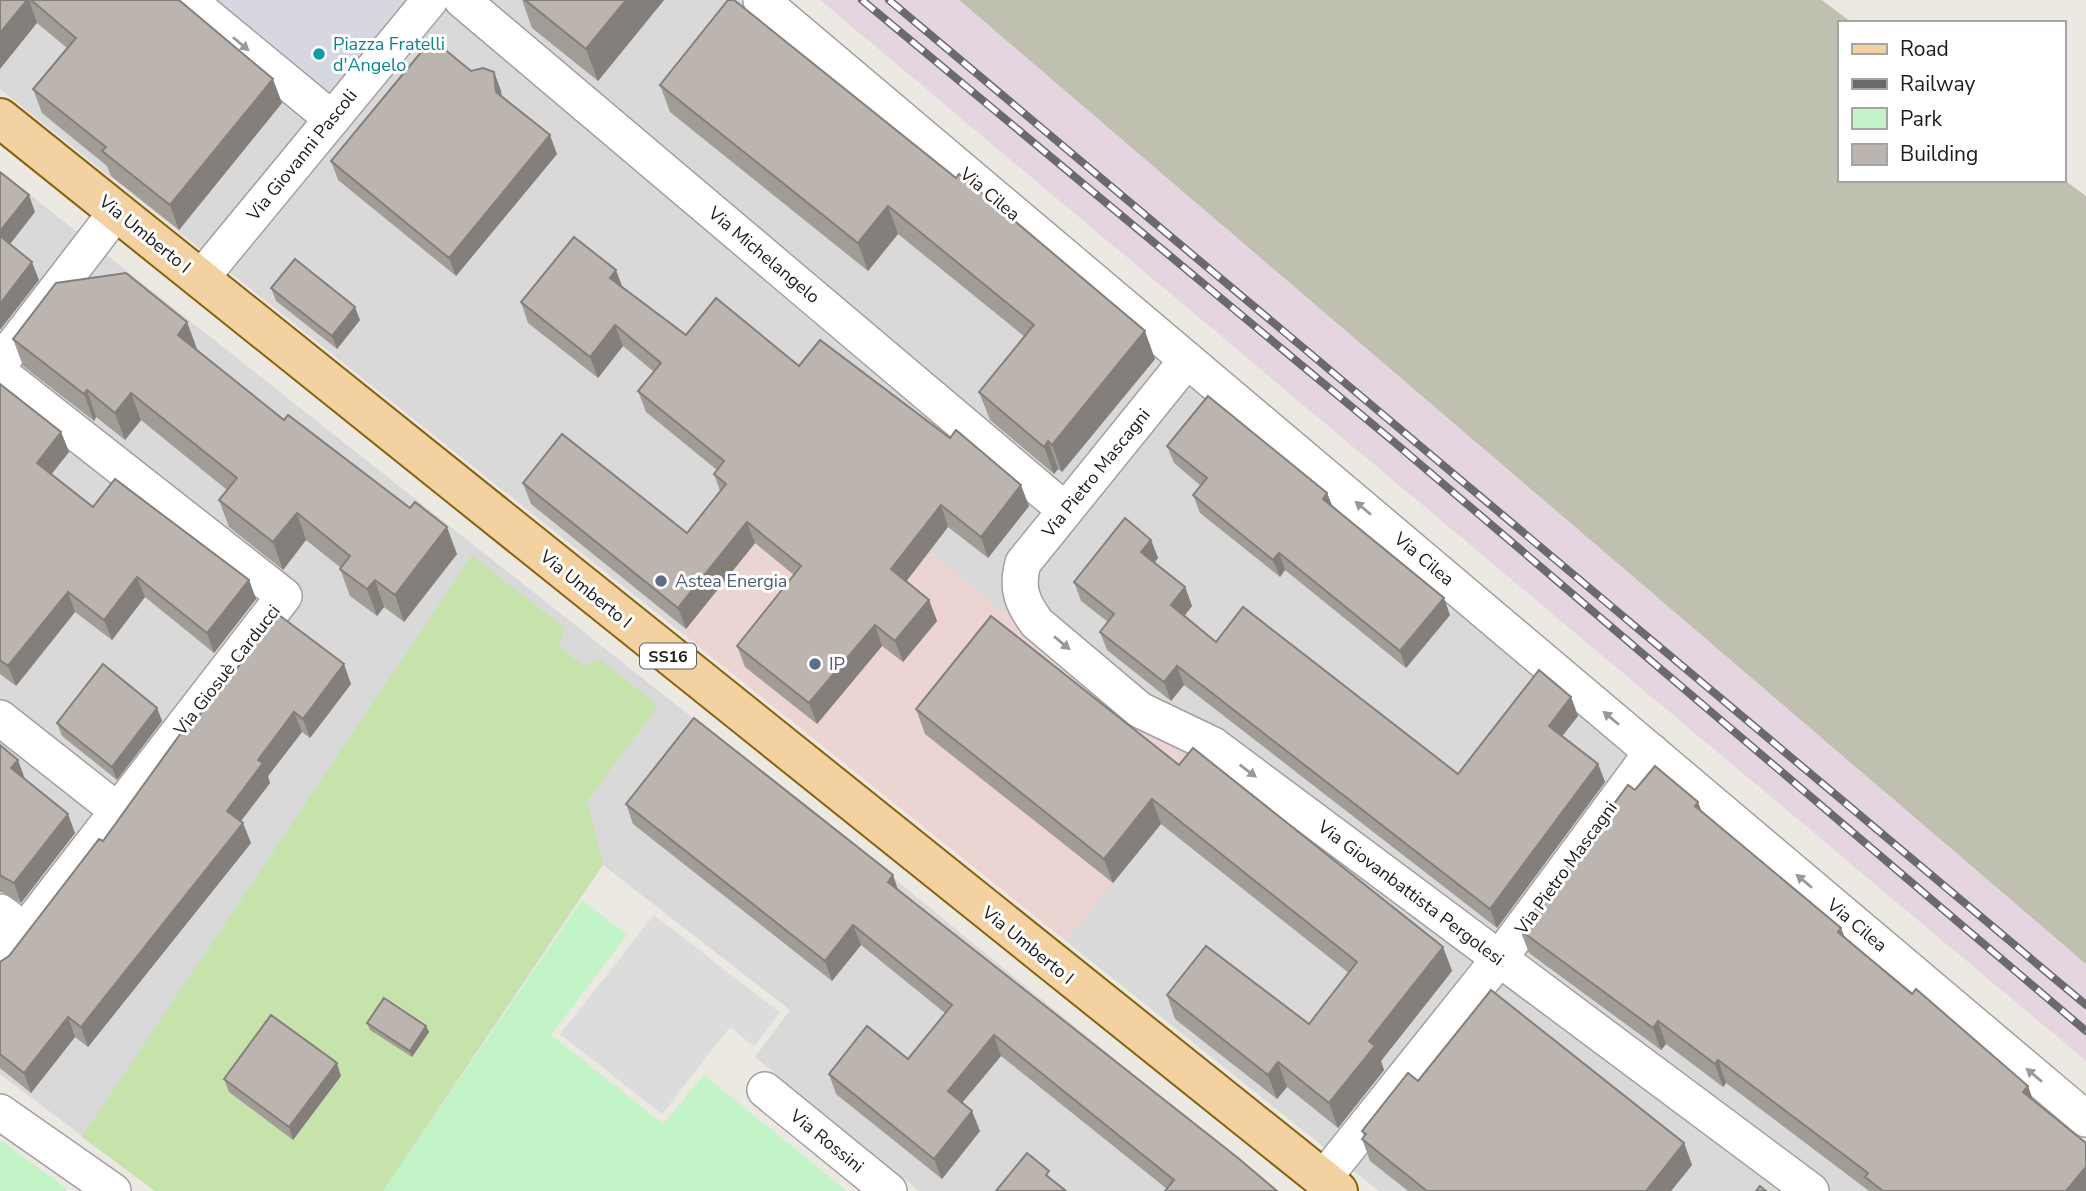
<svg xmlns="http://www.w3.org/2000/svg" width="2086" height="1191" font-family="'Nunito Sans',sans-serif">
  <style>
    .residential { fill: #dad9d9 }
    .commercial { fill: #ecd4d2 }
    .industrial { fill: #e5d5e1 }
    .construction { fill: #bfc0af }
    .grass { fill: #c6e3ac; fill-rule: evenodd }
    .park { fill: #c2f4c7 }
    .parking { fill: #dcdcdc }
    .plaza { fill: #d7d7e2 }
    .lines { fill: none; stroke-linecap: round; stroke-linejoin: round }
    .street-casing { stroke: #a0a0a0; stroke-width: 38 }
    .primary-casing { stroke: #87610c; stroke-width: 42 }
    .street { stroke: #fff; stroke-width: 35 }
    .primary { stroke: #f3d1a0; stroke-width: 38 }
    .rail-casing { stroke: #6a6a6a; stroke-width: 8 }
    .rail { stroke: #fff; stroke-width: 5; stroke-dasharray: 16; stroke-linecap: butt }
    .wall { fill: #a29c96 }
    .shaded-wall { fill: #847f7a }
    .building { fill: #bcb5af; stroke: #847f7a; stroke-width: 2 }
    .oneway { fill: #999 }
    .culture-dot { fill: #0f9aa8; stroke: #fff; stroke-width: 2.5 }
    .service-dot { fill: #5c6f8a; stroke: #fff; stroke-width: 2.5 }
    .labels { text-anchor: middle; stroke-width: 6; stroke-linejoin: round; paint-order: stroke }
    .shield { fill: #fff; stroke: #606060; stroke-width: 2 }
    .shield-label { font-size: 16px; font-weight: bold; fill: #1c1c1c }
    .culture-label { font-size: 18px; fill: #0d838f; stroke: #fff; text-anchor: start }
    .street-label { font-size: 18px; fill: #1c1c1c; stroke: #fff }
    .service-label { font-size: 18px; fill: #4e5e75; stroke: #fff; text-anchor: start }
  </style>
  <rect width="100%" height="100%" fill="#ece9e2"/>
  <g class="residential">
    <polygon points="0,0 739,0 1218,393 2086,1147 2086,1191 1379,1191 1066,941 1201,772 1016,624 930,551 790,503 683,634 0,89"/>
    <polygon points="0,171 836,831 1276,1191 919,1191 755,1057 790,1010 603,865 383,1191 155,1191 0,1074"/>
  </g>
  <polygon class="commercial" points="790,503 897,589 930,551 1016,624 1202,772 1066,941 683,634"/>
  <polygon class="industrial" points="820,0 959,0 2086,964 2086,1061"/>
  <polygon class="construction" points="959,0 1822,0 1852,23 1839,23 1839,180 2063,179 2086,196 2086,964"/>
  <path class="grass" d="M472 555 564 628 559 647 584 666 599 659 658 706 587 801 603 864 383 1191H155L82 1137ZM341 1076 294 1139 229 1092Z"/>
  <g class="park">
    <polygon points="582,900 627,935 551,1035 663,1124 704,1075 847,1191 383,1191"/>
    <polygon points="0,1140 63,1186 68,1191 0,1191"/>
  </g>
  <polygon class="parking" points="654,915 780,1013 754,1046 730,1027 662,1114 560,1034"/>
  <polygon class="plaza" points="188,0 430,0 332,119"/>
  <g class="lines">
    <defs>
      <g id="street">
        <polyline points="188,0 332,119"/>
        <polyline points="462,0 1065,510"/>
        <polyline points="761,0 2086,1119"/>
        <polyline points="201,278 430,0"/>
        <path d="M1187 360 1023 563C1016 588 1022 603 1037 623L1140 710 1213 745 1811 1191"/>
        <polyline points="0,363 117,211"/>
        <polyline points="0,373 284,596 0,963"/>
        <polyline points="0,718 118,811"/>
        <polyline points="0,912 25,931"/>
        <polyline points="765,1090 889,1191"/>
        <polyline points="0,1112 113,1191"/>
        <polyline points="1323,1179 1499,959 1652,752"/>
      </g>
      <polyline id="primary" points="0,118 1338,1191"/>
    </defs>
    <use href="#street" class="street-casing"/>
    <use href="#primary" class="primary-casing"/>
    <use href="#street" class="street"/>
    <use href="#primary" class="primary"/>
    <defs>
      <g id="rail">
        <polyline points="862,0 1394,442 2086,1031"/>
        <polyline points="889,0 2086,1005"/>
      </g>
    </defs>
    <use href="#rail" class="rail-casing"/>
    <use href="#rail" class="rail"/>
  </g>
  <g class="wall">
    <polygon points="0,0 179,0 282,103 179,230 111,176 107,166 42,113 33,89 67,48 37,23"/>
    <polygon points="522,0 664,0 598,81 532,28"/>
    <polygon points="728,0 1155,359 1062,472 1058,469 1054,474 990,420 979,392 1025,337 898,234 868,271 670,112 660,85"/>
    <polygon points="471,71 494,72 501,91 502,96 557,154 456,276 338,180 331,161"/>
    <polygon points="622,287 686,335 799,366 1029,506 988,558 948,527 906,581 929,600 937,621 903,662 882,646 817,724 745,667 737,646 794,575 755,543 686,629 531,504 523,483 687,533 720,491 714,474 717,470 646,412 638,391 654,372 623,346 598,378 528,323 521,302"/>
    <polygon points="271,288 360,320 337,349 276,301"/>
    <polygon points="187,322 197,350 284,420 457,554 404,622 384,607 377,616 350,596 340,569 341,568 306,540 283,570 229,527 219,500 227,490 141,420 125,440 96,417 94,421 23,366 13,339"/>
    <polygon points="0,384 61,432 69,452 51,475 93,507 249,580 256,599 214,653 145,597 112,640 75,612 16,686 0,674"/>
    <polygon points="1167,446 1327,493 1332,507 1450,615 1406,668 1285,570 1280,577 1200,513 1193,495 1201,486 1174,463"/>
    <polygon points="1151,540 1158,558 1154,563 1185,587 1192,606 1184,616 1216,642 1458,774 1571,697 1578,716 1562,736 1598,764 1605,782 1497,928 1184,685 1171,701 1107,650 1100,632 1108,622 1081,601 1074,582"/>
    <polygon points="238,659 351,684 310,738 302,732 268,776 270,783 241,821 251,843 88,1047 75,1037 31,1093 0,1068 0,962 9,956 103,841 189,728 240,664"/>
    <polygon points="157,708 162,721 117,780 62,736 57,723"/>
    <polygon points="916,709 1179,765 1443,947 1452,971 1381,1061 1384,1070 1338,1128 1287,1087 1277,1099 1175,1019 1167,995 1309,1024 1349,973 1161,824 1113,883 925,734"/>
    <polygon points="0,745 25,780 75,833 21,903 2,892 0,892"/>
    <polygon points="1698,802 1702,812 1845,938 2028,1086 2033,1100 2086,1191 1869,1191 1726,1083 1723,1087 1666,1044 1661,1050 1529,953 1520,930"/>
    <polygon points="626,804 893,875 898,890 1238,1158 1167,1189 1001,1056 962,1103 980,1131 942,1179 836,1094 829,1074 908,1059 945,1013 861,945 832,981 633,824"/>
    <polygon points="367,1023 426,1026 429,1032 412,1057 370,1030"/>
    <polygon points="341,1076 293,1140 229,1092 224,1079"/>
    <polygon points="1418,1081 1684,1143 1692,1165 1671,1191 1408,1191 1370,1161 1362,1139 1364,1137 1362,1131"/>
  </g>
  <g class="shaded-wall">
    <polygon points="27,0 29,0 37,23 0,69 0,33"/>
    <polygon points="626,0 664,0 598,81 586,49"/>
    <polygon points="494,72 501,91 503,110 496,92"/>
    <polygon points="273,79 282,103 179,230 170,205"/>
    <polygon points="550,135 557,154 456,276 449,258"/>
    <polygon points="29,195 35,212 4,252 0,241 0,231"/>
    <polygon points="888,206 898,234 868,271 858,243"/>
    <polygon points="32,262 39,280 0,330 0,304"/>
    <polygon points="616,270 624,291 610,278"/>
    <polygon points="355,307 360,320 337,349 332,336"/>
    <polygon points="187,322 197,349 187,362 178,335"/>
    <polygon points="615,325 623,346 598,378 590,357"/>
    <polygon points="1145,331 1155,359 1062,472 1052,445"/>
    <polygon points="87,390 96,417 94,421 84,394"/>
    <polygon points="131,393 141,420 125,440 115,413"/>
    <polygon points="61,432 69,452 44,483 37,463"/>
    <polygon points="1048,441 1058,469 1054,474 1044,447"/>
    <polygon points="1021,485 1029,506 988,558 981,537"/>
    <polygon points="1327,493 1334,510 1323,499"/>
    <polygon points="941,505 948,527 899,591 891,569"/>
    <polygon points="297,513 306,540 283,570 273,542"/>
    <polygon points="747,522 755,543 686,629 678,608"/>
    <polygon points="447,527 457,554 404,622 395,595"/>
    <polygon points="1151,540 1158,558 1148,571 1141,552"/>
    <polygon points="1279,553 1285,570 1280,577 1273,560"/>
    <polygon points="137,577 145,597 112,640 104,620"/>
    <polygon points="249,580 256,599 214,653 207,633"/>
    <polygon points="375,580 384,607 377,616 367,589"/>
    <polygon points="1185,587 1192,606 1178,624 1171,605"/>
    <polygon points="68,592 75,612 16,686 8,666"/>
    <polygon points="1444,598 1450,615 1406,668 1400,651"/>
    <polygon points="929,600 937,621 903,662 895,641"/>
    <polygon points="875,625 882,646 817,724 809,703"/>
    <polygon points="344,664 351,684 310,738 303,719"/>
    <polygon points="1177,666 1184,685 1171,701 1164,682"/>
    <polygon points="1571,697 1578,716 1556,744 1549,726"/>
    <polygon points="157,708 162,721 117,780 112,767"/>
    <polygon points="294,712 302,732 268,776 270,783 234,830 227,811 258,760"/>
    <polygon points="18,760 25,779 11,768"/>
    <polygon points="1598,764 1605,782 1497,928 1490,909"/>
    <polygon points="1152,799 1161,824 1113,883 1104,859"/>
    <polygon points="1698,802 1706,825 1695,806"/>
    <polygon points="68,814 75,833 21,903 14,883"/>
    <polygon points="243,823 251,843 88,1047 81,1027"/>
    <polygon points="893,875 900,896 888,882"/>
    <polygon points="853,925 861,945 832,981 825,961"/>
    <polygon points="1841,928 1850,950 1838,932"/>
    <polygon points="1443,947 1452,971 1381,1061 1384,1070 1338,1128 1329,1103 1369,1041"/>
    <polygon points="68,1017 75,1037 31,1093 24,1073"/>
    <polygon points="1658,1021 1666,1044 1661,1050 1653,1028"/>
    <polygon points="426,1026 429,1032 412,1057 410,1051"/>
    <polygon points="994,1035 1001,1056 955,1111 948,1091"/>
    <polygon points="1718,1060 1726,1083 1723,1087 1715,1064"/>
    <polygon points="1278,1062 1287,1087 1277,1099 1268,1075"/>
    <polygon points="337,1063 341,1076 293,1140 289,1127"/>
    <polygon points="2028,1086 2036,1109 2023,1092"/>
    <polygon points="972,1111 980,1131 942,1179 934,1159"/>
    <polygon points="1684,1143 1692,1165 1671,1191 1646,1191"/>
    <polygon points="2086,1167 2086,1191 2066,1191"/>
  </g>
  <g class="building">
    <polygon points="0,0 27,0 0,33"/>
    <polygon points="31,0 179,0 273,79 170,205 102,151 106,147 33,89 76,38"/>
    <polygon points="525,0 626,0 586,49"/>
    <polygon points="728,0 734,0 956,178 959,174 1145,331 1052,445 1048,441 1044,447 979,392 1034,325 888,206 858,243 660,85"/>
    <polygon points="432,39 471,71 483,68 494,72 496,92 550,135 449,258 331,161"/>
    <polygon points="0,172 29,195 0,231"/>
    <polygon points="0,236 32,262 0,304"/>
    <polygon points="574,237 616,270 610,278 686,335 716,298 799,366 820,340 950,438 956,430 1021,485 981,537 941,505 891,569 929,600 895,641 875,625 809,703 737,646 801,566 747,522 678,608 523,483 562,434 687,533 726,484 714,474 724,461 638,391 661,363 615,325 590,357 521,302"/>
    <polygon points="295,259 355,307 332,336 271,288"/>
    <polygon points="126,273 187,322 178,335 284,420 288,415 410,508 415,502 447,527 395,595 375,580 367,589 340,569 350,556 297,513 273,542 219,500 237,478 131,393 115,413 87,390 84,394 13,339 56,283"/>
    <polygon points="0,384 61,432 37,463 93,507 115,479 249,580 207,633 137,577 104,620 68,592 8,666 0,660"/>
    <polygon points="1208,396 1327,493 1323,499 1444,598 1400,651 1279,553 1273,560 1193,495 1207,478 1167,446"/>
    <polygon points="1125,518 1151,540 1141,552 1185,587 1171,605 1216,642 1243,607 1458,774 1539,670 1571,697 1549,726 1598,764 1490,909 1177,666 1164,682 1100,632 1114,614 1074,582"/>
    <polygon points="275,612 344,664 303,719 294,712 258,760 263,763 227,811 243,823 81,1027 68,1017 24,1073 0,1054 0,962 9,956 99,839 103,841 186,726 189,728 242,662 238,659"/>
    <polygon points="991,616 1179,765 1193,748 1443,947 1369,1041 1375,1046 1329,1103 1278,1062 1268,1075 1167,995 1206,946 1309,1024 1357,962 1152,799 1104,859 916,709"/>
    <polygon points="103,664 157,708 112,767 57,723"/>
    <polygon points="694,718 893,875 888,882 1238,1158 1277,1191 1165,1191 1174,1180 994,1035 948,1091 972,1111 934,1159 829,1074 867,1026 908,1059 952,1005 853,925 825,961 626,804"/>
    <polygon points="0,745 18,760 11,768 68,814 14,883 0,875"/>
    <polygon points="1655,766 1698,802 1695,806 1841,928 1838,932 1912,994 1916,989 2028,1086 2023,1092 2086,1143 2086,1167 2066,1191 1883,1191 1865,1177 1868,1173 1718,1060 1715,1064 1658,1021 1653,1028 1520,930 1628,785 1635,790"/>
    <polygon points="1491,990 1684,1143 1646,1191 1427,1191 1362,1139 1366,1134 1362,1131 1408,1073 1418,1081"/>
    <polygon points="384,998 426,1026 410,1051 367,1023"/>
    <polygon points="271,1015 337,1063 289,1127 224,1079"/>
    <polygon points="1027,1153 1049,1171 1046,1175 1066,1191 996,1191"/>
    <polygon points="1760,1186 1766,1191 1756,1191"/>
  </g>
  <defs><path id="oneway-solid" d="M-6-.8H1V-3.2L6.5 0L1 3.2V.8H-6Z" transform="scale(1.75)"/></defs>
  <g class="oneway">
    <use href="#oneway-solid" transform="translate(241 44) rotate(40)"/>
    <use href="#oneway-solid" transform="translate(1363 508) rotate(-140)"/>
    <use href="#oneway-solid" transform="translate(1062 643) rotate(40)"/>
    <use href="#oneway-solid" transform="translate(1611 718) rotate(-140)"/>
    <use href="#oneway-solid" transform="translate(1248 771) rotate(37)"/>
    <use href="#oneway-solid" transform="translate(1804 881) rotate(-140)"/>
    <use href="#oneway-solid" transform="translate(2034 1075) rotate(-140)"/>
  </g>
  <circle class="culture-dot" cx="319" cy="54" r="7"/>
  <g class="service-dot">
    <circle cx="661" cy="581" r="7"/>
    <circle cx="815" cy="664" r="7"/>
  </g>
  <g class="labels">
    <rect class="shield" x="640" y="643.5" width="56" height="25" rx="5"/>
    <g class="shield-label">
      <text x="668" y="662">SS16</text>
    </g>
    <g class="culture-label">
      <text x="333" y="50">Piazza Fratelli<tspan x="333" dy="21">d'Angelo</tspan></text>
    </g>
    <g class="street-label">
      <text transform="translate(302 155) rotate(-51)" y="6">Via Giovanni Pascoli</text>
      <text transform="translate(990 194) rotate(40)" y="6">Via Cilea</text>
      <text transform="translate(145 234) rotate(39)" y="6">Via Umberto I</text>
      <text transform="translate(764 255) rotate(40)" y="6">Via Michelangelo</text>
      <text transform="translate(1096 473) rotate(-51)" y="6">Via Pietro Mascagni</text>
      <text transform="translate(1424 559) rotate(40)" y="6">Via Cilea</text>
      <text transform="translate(586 589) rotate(39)" y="6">Via Umberto I</text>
      <text transform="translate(227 670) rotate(-52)" y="6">Via Giosuè Carducci</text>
      <text transform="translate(1566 868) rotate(-54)" y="6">Via Pietro Mascagni</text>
      <text transform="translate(1411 893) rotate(37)" y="6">Via Giovanbattista Pergolesi</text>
      <text transform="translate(1857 925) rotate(40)" y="6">Via Cilea</text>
      <text transform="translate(1028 945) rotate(39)" y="6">Via Umberto I</text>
      <text transform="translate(827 1141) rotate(39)" y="6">Via Rossini</text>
    </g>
    <g class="service-label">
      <text x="675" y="587">Astea Energia</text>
      <text x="829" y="670">IP</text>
    </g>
  </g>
  <rect x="1838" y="21" width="228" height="161" fill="#ffffff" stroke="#a4a4a4" stroke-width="2"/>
  <rect x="1852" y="44" width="35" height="10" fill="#f3d1a0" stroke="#a4a4a4" stroke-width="2"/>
  <text x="1900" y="56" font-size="21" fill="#1c1c1c">Road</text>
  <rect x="1852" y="79" width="35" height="10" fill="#6a6a6a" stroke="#a4a4a4" stroke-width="2"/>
  <text x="1900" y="91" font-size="21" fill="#1c1c1c">Railway</text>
  <rect x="1852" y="108" width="35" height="21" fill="#c2f4c7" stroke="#a4a4a4" stroke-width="2"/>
  <text x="1900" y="126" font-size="21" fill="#1c1c1c">Park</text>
  <rect x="1852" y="144" width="35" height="21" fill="#bcb5af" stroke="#a4a4a4" stroke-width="2"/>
  <text x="1900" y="161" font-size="21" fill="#1c1c1c">Building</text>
</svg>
